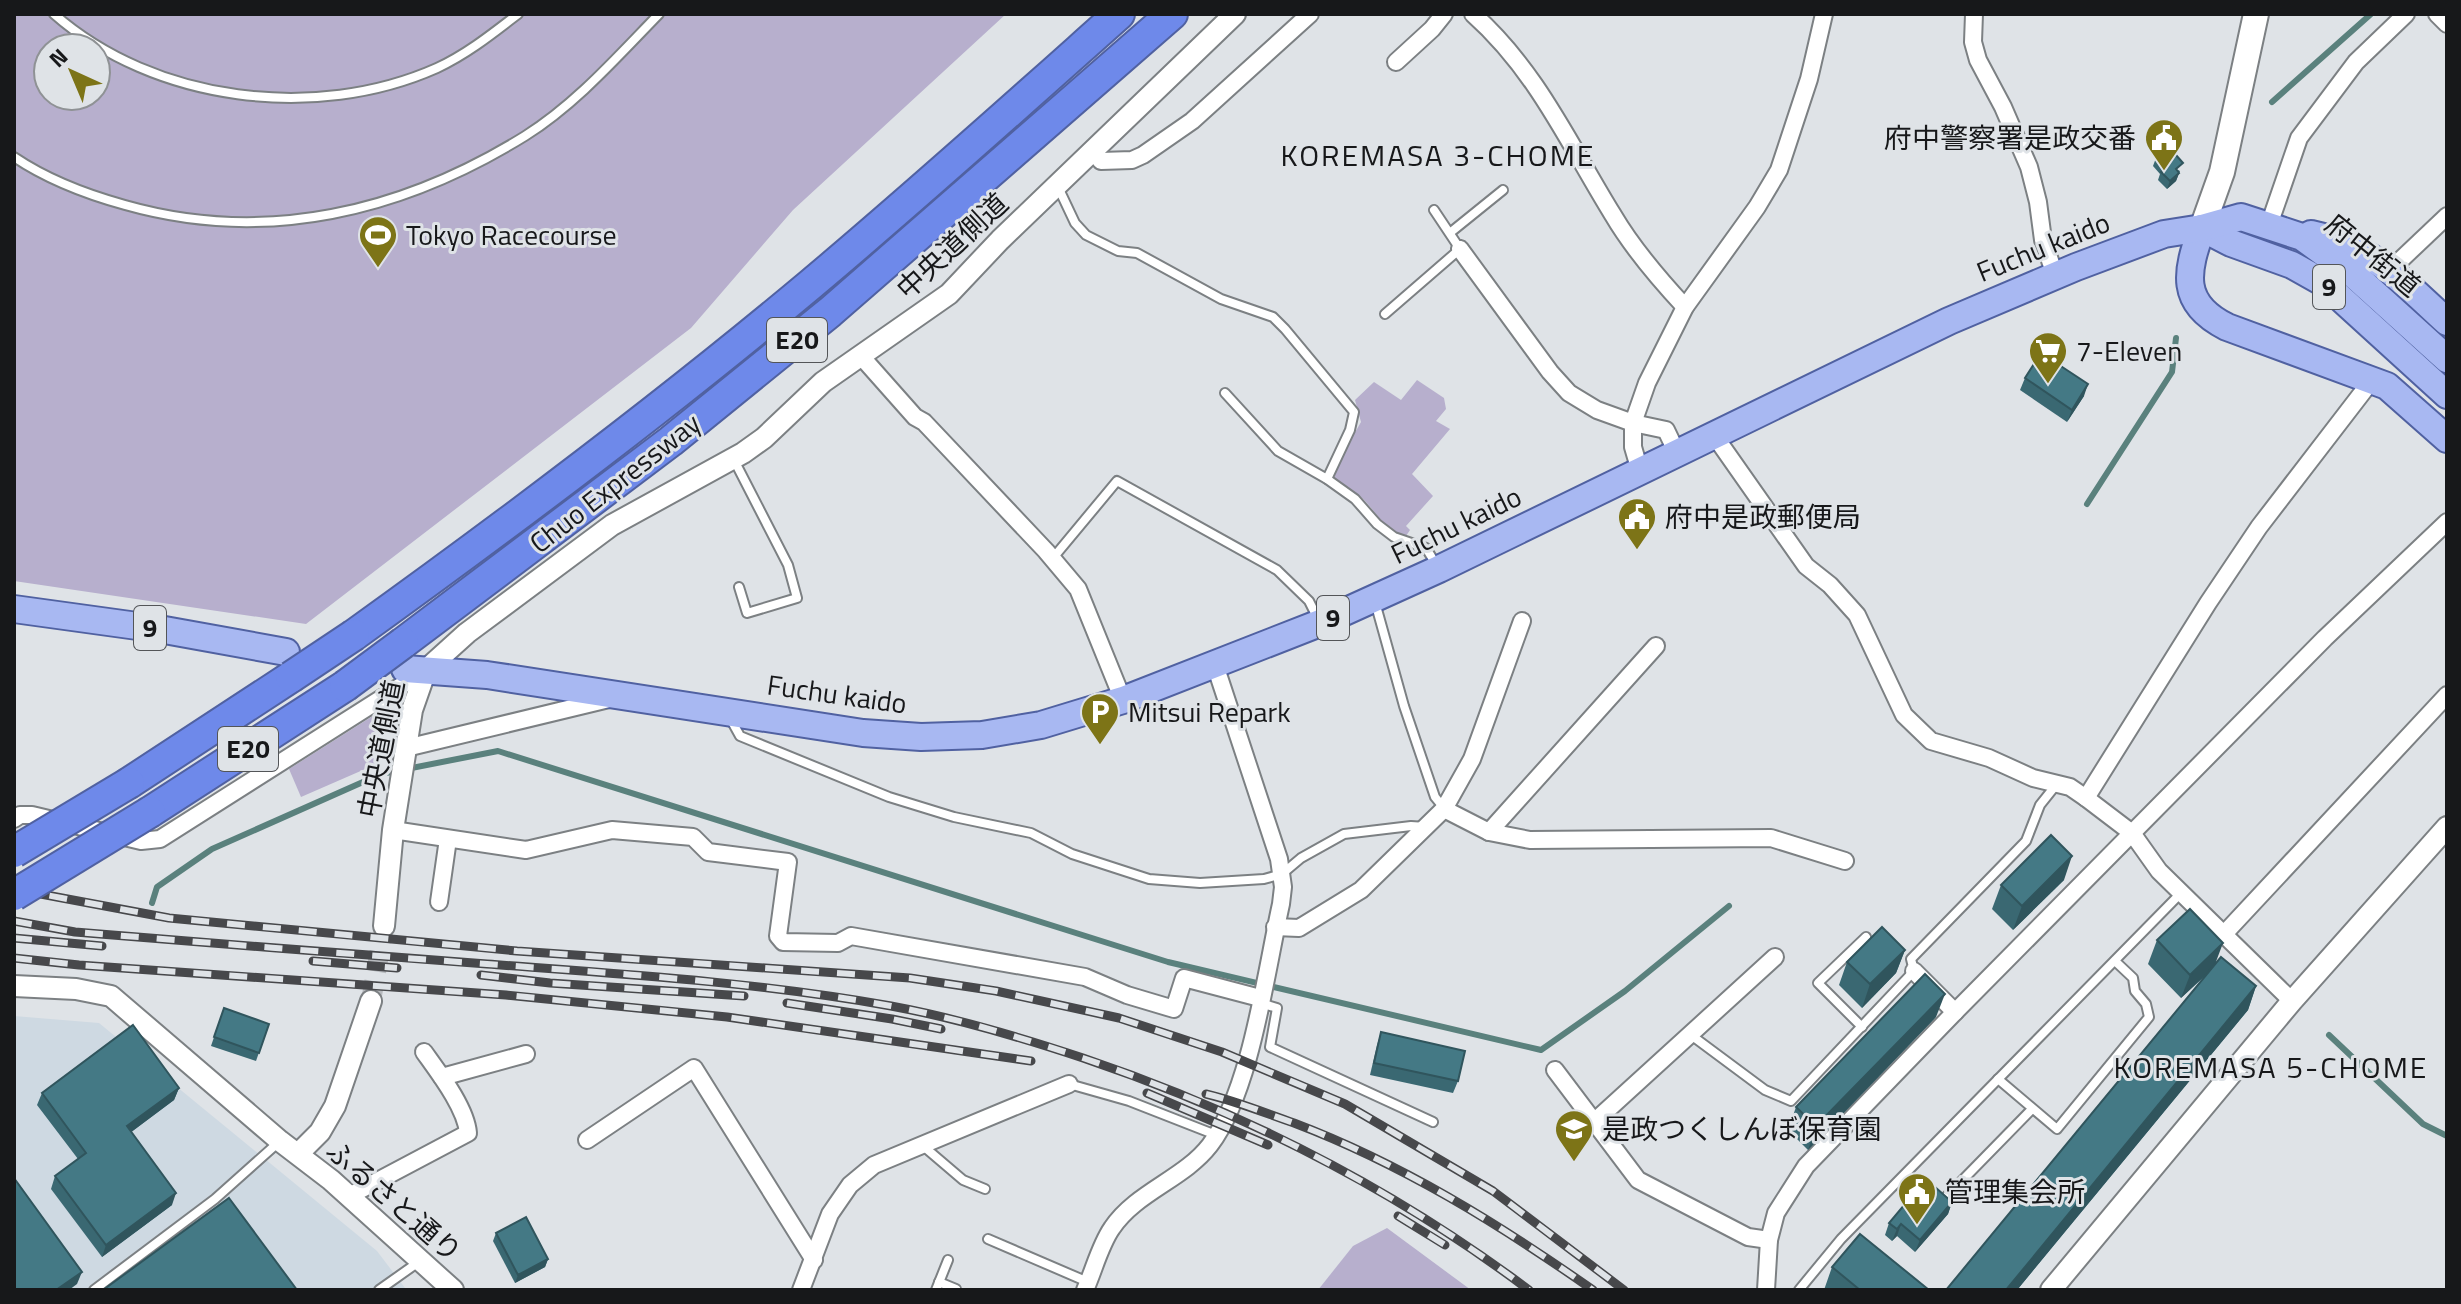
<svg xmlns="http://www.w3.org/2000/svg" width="2461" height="1304" font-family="'Titillium Web','Noto Sans JP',sans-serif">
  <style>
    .built { fill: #ced9e2 }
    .green { fill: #b7afcd; fill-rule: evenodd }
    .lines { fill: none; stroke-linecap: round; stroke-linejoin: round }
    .stream { stroke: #5a817d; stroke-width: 6 }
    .tertiary-tunnel { stroke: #b7babe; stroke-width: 20; stroke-dasharray: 20 10; stroke-linecap: butt }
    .service-casing { stroke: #7c8083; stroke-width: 12 }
    .minor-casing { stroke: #7c8083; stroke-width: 20 }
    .tertiary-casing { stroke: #7c8083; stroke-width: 24 }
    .secondary-casing { stroke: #7c8083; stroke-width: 28 }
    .primary-casing { stroke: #5061a1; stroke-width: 30 }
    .motorway-casing { stroke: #5061a1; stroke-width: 34 }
    .service { stroke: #fff; stroke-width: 8 }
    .minor { stroke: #fff; stroke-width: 16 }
    .tertiary { stroke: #fff; stroke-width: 20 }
    .secondary { stroke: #fff; stroke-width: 24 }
    .primary { stroke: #a8b8f2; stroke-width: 26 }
    .motorway { stroke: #6e89ea; stroke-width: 30 }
    .rail-casing { stroke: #47484b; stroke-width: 9 }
    .rail { stroke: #dfe3e7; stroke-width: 6; stroke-dasharray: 18; stroke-linecap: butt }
    .motorway-bridge-casing { stroke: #5061a1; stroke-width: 34; stroke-linecap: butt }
    .motorway-bridge { stroke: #6e89ea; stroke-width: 30 }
    .wall { fill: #3a6872 }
    .shaded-wall { fill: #30555d }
    .building { fill: #447985; stroke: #30555d; stroke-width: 2 }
    .labels { text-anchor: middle; stroke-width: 6; stroke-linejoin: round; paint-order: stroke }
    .shield { fill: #dfe3e7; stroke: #535558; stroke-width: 2 }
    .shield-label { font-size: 26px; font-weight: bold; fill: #17181a }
    .poi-label { font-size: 28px; fill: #17181a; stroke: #dfe3e7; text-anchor: start }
    .street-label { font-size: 28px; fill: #17181a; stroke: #dfe3e7 }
    .neighbourhood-label { font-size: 30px; letter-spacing: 2px; fill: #17181a; stroke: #dfe3e7 }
  </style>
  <rect width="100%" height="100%" fill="#dfe3e7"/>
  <polygon class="built" points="14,1016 99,1023 377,1251 405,1288 14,1290"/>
  <g class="green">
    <path d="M14 14H1006L793 210 691 328 306 624 14 581ZM48 48H96V96H48Z"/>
    <path d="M1417 380 1444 398 1446 409 1436 421 1450 429 1412 474 1433 496 1406 526 1410 530 1406 536C1385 532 1376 511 1361 497 1353 490 1342 485 1334 478L1337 464 1361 422 1355 400 1374 382 1401 400Z"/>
    <polygon points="387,707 379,763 301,797 289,769"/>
    <polygon points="1387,1228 1471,1290 1318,1290 1353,1246"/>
  </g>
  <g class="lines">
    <g class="stream">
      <polyline points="2272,102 2371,14"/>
      <polyline points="2087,504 2172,372 2176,338"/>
      <polyline points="152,903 157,887 212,849 381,774 498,751 1168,962 1541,1050 1625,991 1729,906"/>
      <polyline points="2329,1035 2423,1124 2447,1136"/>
    </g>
    <polyline class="tertiary-tunnel" points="371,1001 384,926"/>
    <defs>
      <g id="service">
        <path d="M54 14C154 102 316 122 437 68 467 54 492 34 518 14"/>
        <path d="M14 157C48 180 85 194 125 205 266 245 402 212 525 136 576 104 617 57 659 14"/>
        <polyline points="1058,187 1075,223 1086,235 1118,251 1137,253 1221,299 1273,317 1285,329 1354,412 1350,430 1327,479"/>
        <polyline points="1451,232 1503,190"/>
        <polyline points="1385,314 1460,249 1434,210"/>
        <polyline points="1225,393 1278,451 1327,479 1355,499 1377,524 1394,537 1426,548 1437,566"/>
        <polyline points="734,460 788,565 797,598 747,613 739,587"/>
        <polyline points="1053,558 1117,481 1277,570 1309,601 1318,619"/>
        <polyline points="1375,602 1404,706 1435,797 1444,808"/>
        <polyline points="730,718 740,736 889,797 954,817 1031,833 1072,854 1149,879 1200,883 1264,879 1282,874 1301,858 1344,834 1411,826 1426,827"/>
        <polyline points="1260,1003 1277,1008 1270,1047 1433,1122"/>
        <polyline points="1862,1027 1818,983 1866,937"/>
        <polyline points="1691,1035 1765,1090 1791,1101 1914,971 1911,959 2026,841 2040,805 2056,785"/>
        <polyline points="1998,1079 2057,1129 2149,1017 2146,1004 2135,991 2133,978 2115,961"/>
        <polyline points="1069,1084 1129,1101 1216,1135"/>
        <polyline points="922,1145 963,1180 985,1189"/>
        <polyline points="1945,1198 2032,1109"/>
        <polyline points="988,1239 1088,1282"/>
        <polyline points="939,1282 956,1289"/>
        <polyline points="94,1290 215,1199 280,1141"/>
        <polyline points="379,1290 420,1261"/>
        <polyline points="936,1290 948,1260"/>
        <polyline points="1799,1290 1841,1239 2181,893"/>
      </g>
      <g id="minor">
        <path d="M1473 14C1537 71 1569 144 1613 215 1633 249 1658 278 1685 307"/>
        <polyline points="1974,14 1973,42 1978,60 2003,107 2029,167 2038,202 2043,240 2055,275"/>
        <polyline points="2437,14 2447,24"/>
        <polyline points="1396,62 1432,29 1444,14"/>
        <polyline points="1093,151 1101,161 1132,160 1143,155 1192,121 1310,14"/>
        <polyline points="2269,225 2299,138 2356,62 2406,14"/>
        <polyline points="1460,249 1550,372 1569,393 1597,410 1633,423 1666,430 1677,453"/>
        <polyline points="2390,270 2447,216"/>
        <polyline points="860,355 915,417 924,422 1046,551 1078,589 1123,700"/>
        <polyline points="1714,435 1806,566 1830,585 1857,615 1904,715 1931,741 1989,758 2033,778 2070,787 2086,798 2132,833 2159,871 2292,1001"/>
        <polyline points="1640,471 1633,447 1633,423 1647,383 1685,307 1757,207 1779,170 1809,79 1824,14"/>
        <polyline points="406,748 609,699"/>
        <polyline points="2086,798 2208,603 2259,527 2372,380"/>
        <polyline points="1444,809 1489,832 1530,840 1771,838 1845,861"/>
        <polyline points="14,819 20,815 32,815 141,841 160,839 423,672"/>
        <polyline points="393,830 526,850 612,830 693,837 708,852 788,862 778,936 783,942 838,943 851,936 1085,977 1127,995 1174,1009 1184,978 1260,998"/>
        <polyline points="1489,832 1656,646"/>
        <polyline points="439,902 448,839"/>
        <polyline points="1275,927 1299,928 1361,890 1444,809 1472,759 1522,621"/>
        <polyline points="2225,933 2447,695"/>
        <polyline points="1914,971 1955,1012"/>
        <polyline points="1555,1070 1638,1180 1748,1237 1769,1240"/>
        <polyline points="442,1077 526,1054"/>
        <polyline points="1594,1122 1775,957"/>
        <polyline points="587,1140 694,1068 814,1260"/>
        <path d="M349 1196 468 1133C466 1108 439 1073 424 1052"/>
        <polyline points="801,1290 830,1214 850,1185 874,1165 1069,1084"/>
        <path d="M1085 1290C1094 1270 1100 1245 1112 1228 1136 1192 1184 1179 1210 1145 1251 1091 1266 971 1281 904L1283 887 1279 859 1215 665"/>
        <polyline points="1766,1290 1769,1240 1776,1213 1806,1166 1955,1012 2325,638 2447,522"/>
      </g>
      <g id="tertiary">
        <polyline points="384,926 393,830 406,748 412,710 426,670 467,633 612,525 743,453 764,438 823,382 949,294 1000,240 1235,14"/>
        <polyline points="14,986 76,989 111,996 280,1141 331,1180 453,1290"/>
        <polyline points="298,1154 320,1132 335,1106 371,1001"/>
        <polyline points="2051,1290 2292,1001 2447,827"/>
      </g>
      <polyline id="secondary" points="2202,228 2222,172 2256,14"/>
      <g id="primary">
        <path d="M2202 228C2186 272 2179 303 2227 327L2387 386 2447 439"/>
        <polyline points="2202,228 2231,243 2292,265 2324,283 2447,395"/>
        <path d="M2311 234C2374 248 2401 280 2447 322"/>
        <polyline points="14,609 159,629 286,652"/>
        <polyline points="405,669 487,675 863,733 921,737 982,735 1041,725 1123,700 1320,623 1439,569 1949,321 2076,267 2164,234 2202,228 2241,217 2302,237 2353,274 2447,359"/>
      </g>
      <g id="motorway">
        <path d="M354 635C510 523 663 408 810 285 915 197 1017 105 1119 14"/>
        <polyline points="403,643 671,441 830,312 1172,14"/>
        <polyline points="129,783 291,677"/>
        <polyline points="150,812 345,686"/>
      </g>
    </defs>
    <use href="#service" class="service-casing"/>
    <use href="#minor" class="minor-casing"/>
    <use href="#tertiary" class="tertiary-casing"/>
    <use href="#secondary" class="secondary-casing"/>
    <use href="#primary" class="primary-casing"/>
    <use href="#motorway" class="motorway-casing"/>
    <use href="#service" class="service"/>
    <use href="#minor" class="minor"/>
    <use href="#tertiary" class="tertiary"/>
    <use href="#secondary" class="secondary"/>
    <use href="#primary" class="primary"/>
    <use href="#motorway" class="motorway"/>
    <defs>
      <g id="rail">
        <polyline points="14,889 169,918 517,951 910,978 996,991 1119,1018 1222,1052 1345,1104 1493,1191 1624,1290"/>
        <path d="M14 921 75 932C212 943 350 954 487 964 622 974 757 982 891 1006 956 1018 1020 1037 1083 1058 1243 1112 1393 1188 1529 1290"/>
        <polyline points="14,938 102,946"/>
        <polyline points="14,958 79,965 506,995 727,1017 1031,1061"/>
        <polyline points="313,961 397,968"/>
        <polyline points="481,975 550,983 744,996"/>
        <polyline points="787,1003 892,1019 941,1029"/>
        <polyline points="1147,1093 1268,1145"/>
        <path d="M1206 1094C1236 1101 1265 1113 1294 1123 1402 1164 1499 1224 1593 1290"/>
        <polyline points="1398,1216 1445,1245"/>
      </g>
    </defs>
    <use href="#rail" class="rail-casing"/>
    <use href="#rail" class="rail"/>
    <defs>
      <g id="motorway-bridge">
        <polyline points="291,677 354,635"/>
        <polyline points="345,686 403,643"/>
        <polyline points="14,852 129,783"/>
        <polyline points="14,895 150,812"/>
      </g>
    </defs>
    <use href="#motorway-bridge" class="motorway-bridge-casing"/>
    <use href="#motorway-bridge" class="motorway-bridge"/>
  </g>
  <g class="wall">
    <polygon points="2156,158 2180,171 2176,181 2167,189 2158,180 2160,174 2153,166"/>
    <polygon points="2025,378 2084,396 2067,422 2020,390"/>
    <polygon points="2064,880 2013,930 1992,909 2001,885"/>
    <polygon points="2157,940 2216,962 2256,986 2248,1010 2017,1290 1946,1290 2205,976 2181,998 2148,964"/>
    <polygon points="1905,950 1896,973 1862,1008 1839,985 1847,962"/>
    <polygon points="224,1008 269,1024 256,1061 211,1046"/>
    <polygon points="1936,1017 1808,1150 1788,1130 1796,1107"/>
    <polygon points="1381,1032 1458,1081 1453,1093 1370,1075 1377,1045"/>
    <polygon points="179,1088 174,1100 131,1132 172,1205 102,1257 51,1189 55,1176 78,1159 37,1105 42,1093"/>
    <polygon points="1952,1202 1948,1214 1915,1252 1897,1236 1892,1241 1885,1235 1889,1223"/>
    <polygon points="496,1233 548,1259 545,1267 515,1283 493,1241"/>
    <polygon points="1832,1267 1929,1290 1824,1290"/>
  </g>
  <g class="shaded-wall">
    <polygon points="2179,173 2176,181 2167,189 2170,181"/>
    <polygon points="2088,384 2084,396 2067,422 2072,410"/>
    <polygon points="2072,856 2064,880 2013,930 2022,906"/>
    <polygon points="2223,943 2214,967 2181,998 2190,975"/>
    <polygon points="1905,950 1896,973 1862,1008 1870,984"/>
    <polygon points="2256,986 2248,1010 2017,1290 2006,1290"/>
    <polygon points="1945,994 1936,1017 1808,1150 1816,1126"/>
    <polygon points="179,1088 174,1100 122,1139 127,1126"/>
    <polygon points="176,1193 172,1205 102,1257 106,1245"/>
    <polygon points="1952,1202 1948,1214 1915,1252 1920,1240"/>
    <polygon points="1901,1224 1897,1236 1892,1241 1897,1229"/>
    <polygon points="548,1259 545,1267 515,1283 518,1275"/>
    <polygon points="82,1272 77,1284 69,1290 56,1290"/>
  </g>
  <g class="building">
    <polygon points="2168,146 2183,163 2176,169 2179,173 2170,181 2161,172 2165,168 2156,158"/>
    <polygon points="2041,353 2088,384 2072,410 2025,378"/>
    <polygon points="2051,835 2072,856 2022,906 2001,885"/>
    <polygon points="2190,909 2223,943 2190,975 2157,940"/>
    <polygon points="1882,927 1905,950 1870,984 1847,962"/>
    <polygon points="2221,957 2256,986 2006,1290 1946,1290"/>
    <polygon points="1925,974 1945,994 1816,1126 1796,1107"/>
    <polygon points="224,1008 269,1024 259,1053 214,1037"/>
    <polygon points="133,1025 179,1088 127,1126 176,1193 106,1245 55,1176 86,1153 42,1093"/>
    <polygon points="1381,1032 1465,1051 1458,1081 1374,1063"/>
    <polygon points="14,1178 82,1272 56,1290 14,1290"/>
    <polygon points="1926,1179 1952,1202 1920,1240 1901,1224 1897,1229 1889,1223"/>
    <polygon points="229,1198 297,1290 103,1290"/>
    <polygon points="526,1217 548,1259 518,1275 496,1233"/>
    <polygon points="1860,1234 1929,1290 1860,1290 1832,1267"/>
  </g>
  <defs>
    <symbol id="civic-pin" viewBox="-11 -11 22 30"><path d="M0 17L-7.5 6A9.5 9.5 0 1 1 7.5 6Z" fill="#7d7417" stroke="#dfe3e7"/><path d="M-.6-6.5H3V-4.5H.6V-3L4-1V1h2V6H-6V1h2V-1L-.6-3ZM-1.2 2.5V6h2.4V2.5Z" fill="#fff"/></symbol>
    <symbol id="stadium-pin" viewBox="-11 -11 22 30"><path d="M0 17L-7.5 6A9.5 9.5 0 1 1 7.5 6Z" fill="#7d7417" stroke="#dfe3e7"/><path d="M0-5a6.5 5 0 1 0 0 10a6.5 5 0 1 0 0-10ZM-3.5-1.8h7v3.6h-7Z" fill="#fff"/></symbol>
    <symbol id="supermarket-pin" viewBox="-11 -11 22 30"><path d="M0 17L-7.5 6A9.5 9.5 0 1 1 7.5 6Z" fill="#7d7417" stroke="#dfe3e7"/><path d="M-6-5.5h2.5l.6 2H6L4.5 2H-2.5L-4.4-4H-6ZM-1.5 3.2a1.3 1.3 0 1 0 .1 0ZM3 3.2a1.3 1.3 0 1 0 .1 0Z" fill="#fff"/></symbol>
    <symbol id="parking-pin" viewBox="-11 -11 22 30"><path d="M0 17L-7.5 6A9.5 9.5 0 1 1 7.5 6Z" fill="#7d7417" stroke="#dfe3e7"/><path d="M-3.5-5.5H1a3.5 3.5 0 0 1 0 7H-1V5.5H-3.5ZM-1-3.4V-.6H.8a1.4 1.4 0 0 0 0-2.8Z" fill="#fff"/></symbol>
    <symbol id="school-pin" viewBox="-11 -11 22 30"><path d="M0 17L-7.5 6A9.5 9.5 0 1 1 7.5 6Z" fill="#7d7417" stroke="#dfe3e7"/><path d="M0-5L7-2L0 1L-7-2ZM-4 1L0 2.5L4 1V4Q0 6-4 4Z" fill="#fff"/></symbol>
  </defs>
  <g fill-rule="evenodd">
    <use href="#civic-pin" x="2142" y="116" width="44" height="60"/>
    <use href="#stadium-pin" x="356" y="213" width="44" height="60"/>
    <use href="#supermarket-pin" x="2026" y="329" width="44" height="60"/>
    <use href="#civic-pin" x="1615" y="495" width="44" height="60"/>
    <use href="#parking-pin" x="1078" y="690" width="44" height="60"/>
    <use href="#school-pin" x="1552" y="1107" width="44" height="60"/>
    <use href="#civic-pin" x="1895" y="1170" width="44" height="60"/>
  </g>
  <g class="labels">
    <g class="shield">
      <rect x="2313" y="265" width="32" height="44" rx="6"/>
      <rect x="767" y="318" width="60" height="44" rx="6"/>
      <rect x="1317" y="596" width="32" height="44" rx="6"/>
      <rect x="134" y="606" width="32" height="44" rx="6"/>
      <rect x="218" y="727" width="60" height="44" rx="6"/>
    </g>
    <g class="shield-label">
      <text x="2329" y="296">9</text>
      <text x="797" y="349">E20</text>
      <text x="1333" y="627">9</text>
      <text x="150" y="637">9</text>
      <text x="248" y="758">E20</text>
    </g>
    <g class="poi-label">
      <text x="2136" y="148" text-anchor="end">府中警察署是政交番</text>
      <text x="406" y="245">Tokyo Racecourse</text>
      <text x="2076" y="361">7-Eleven</text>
      <text x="1665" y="527">府中是政郵便局</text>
      <text x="1128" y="722">Mitsui Repark</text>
      <text x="1602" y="1139">是政つくしんぼ保育園</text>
      <text x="1945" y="1202">管理集会所</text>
    </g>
    <g class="street-label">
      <text transform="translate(952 246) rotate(-43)" y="10">中央道側道</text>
      <text transform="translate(2043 247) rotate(-22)" y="10">Fuchu kaido</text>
      <text transform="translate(2373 255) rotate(39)" y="10">府中街道</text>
      <text transform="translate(615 483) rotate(-38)" y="10">Chuo Expressway</text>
      <text transform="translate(1456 525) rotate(-26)" y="10">Fuchu kaido</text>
      <text transform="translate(837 694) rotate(8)" y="10">Fuchu kaido</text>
      <text transform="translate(381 749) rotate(-79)" y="10">中央道側道</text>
      <text transform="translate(394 1201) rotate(41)" y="10">ふるさと通り</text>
    </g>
    <g class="neighbourhood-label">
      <text x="1438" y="166">KOREMASA 3-CHOME</text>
      <text x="2271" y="1078">KOREMASA 5-CHOME</text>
    </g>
  </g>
  <rect width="2461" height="1304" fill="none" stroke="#17181a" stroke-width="32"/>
  <g transform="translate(72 72) rotate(316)"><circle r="38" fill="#dfe3e7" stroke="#8f9295" stroke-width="2"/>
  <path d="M0-6L14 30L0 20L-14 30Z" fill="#7d7417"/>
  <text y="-12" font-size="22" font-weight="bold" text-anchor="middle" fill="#17181a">N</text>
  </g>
</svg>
